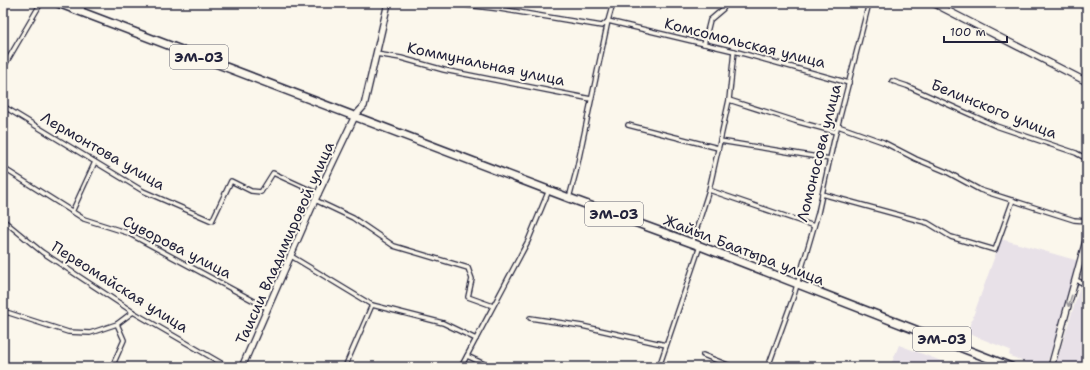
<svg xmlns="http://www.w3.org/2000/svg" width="1090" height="370" font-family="'Shantell Sans',sans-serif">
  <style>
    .built { fill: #e8e1e8 }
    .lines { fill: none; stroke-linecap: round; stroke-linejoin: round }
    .street-casing { stroke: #22223b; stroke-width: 6 }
    .secondary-casing { stroke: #22223b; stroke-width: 8 }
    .highway-casing { stroke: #22223b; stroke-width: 10 }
    .street { stroke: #fbf7ec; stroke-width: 3.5 }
    .secondary { stroke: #fbf7ec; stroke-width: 5.5 }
    .highway { stroke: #fbf7ec; stroke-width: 7 }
    .oneway { stroke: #99979c }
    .labels { text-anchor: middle; stroke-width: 4; stroke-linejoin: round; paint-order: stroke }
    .shield { fill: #fbf7ec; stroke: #636270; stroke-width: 1 }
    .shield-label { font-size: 14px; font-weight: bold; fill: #22223b }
    .street-label { font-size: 15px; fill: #22223b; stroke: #fbf7ec }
  </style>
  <rect width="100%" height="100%" fill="#fbf7ec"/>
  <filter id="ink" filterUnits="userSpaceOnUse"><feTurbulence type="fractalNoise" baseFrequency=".025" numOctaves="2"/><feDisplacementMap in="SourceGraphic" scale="8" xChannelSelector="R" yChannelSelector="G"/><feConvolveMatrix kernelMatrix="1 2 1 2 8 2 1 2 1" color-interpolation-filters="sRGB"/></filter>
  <g filter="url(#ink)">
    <g class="built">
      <polygon points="1001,239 1079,261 1046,367 1034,367 1009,355 1010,350 967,333"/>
      <polygon points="1081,283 1087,286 1087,367 1055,367"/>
      <polygon points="899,345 957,367 890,367"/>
    </g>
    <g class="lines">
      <defs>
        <g id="street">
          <polyline points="295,3 304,7"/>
          <polyline points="448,3 500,9 602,26 608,21 734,51 849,83"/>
          <polyline points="1078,3 1087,8"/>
          <polyline points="704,44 710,20 723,9 726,3"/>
          <polyline points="376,54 401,58 444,70 591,99"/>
          <polyline points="3,68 41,3"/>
          <polyline points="892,81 907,86 996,126 1076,153 1087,159"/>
          <polyline points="729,100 795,121 836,132"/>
          <polyline points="3,106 143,191 212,221 231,181 251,191 261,192 273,173 319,194"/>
          <polyline points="628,125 718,148"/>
          <polyline points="838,126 883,142 916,159 947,172 980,190 1074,220 1087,221"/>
          <polyline points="720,141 830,159"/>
          <polyline points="3,168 84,219 128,233 267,308"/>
          <polyline points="709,190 814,226"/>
          <polyline points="822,194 928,223 951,237 995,250 1013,200"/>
          <polyline points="569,198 576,172 608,21 613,3"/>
          <polyline points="315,200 353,218 394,246 468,268 472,279 468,297 493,306"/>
          <polyline points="72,212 95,162"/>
          <polyline points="3,220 42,252 133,312 228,367"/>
          <polyline points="692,243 709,190 720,141 729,100 734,51"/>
          <polyline points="291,256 372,305 443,323 476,339"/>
          <polyline points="1076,280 1087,285"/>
          <polyline points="3,311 68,332 90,333 117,324 133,312"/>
          <polyline points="530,318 582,326 666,345"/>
          <polyline points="703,355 733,367"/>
          <polyline points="467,356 491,367"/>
          <polyline points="112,367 124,340 117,324"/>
          <polyline points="345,367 372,305"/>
          <polyline points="461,367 528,241 549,190"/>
          <polyline points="659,367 700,246"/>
          <polyline points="768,367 794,295 818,213 834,140 869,3"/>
        </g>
        <g id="secondary">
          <polyline points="933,3 1087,82"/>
          <polyline points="80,11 83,3"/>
          <polyline points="242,367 315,200 355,116 364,106 388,3"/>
          <polyline points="1051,367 1087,237"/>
        </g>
        <polyline id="highway" points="58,3 569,198 700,246 1011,367"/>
      </defs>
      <use href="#street" class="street-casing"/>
      <use href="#secondary" class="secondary-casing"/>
      <use href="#highway" class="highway-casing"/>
      <use href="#street" class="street"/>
      <use href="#secondary" class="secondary"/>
      <use href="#highway" class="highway"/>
    </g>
    <defs><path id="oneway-shaft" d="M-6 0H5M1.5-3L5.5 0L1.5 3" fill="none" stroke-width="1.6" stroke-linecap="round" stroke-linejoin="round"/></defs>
    <use class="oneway" href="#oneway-shaft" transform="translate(1070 301) rotate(107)"/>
  </g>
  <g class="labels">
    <g class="shield">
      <rect x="170" y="45" width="58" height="24" rx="3"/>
      <rect x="585" y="202" width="58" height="24" rx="3"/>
      <rect x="913" y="327" width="58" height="24" rx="3"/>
    </g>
    <g class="shield-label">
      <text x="199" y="62">ЭМ-03</text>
      <text x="614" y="219">ЭМ-03</text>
      <text x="942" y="344">ЭМ-03</text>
    </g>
    <g class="street-label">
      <text transform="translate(745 43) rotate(14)" y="5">Комсомольская улица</text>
      <text transform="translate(486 64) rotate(12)" y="5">Коммунальная улица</text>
      <text transform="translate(994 109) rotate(22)" y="5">Белинского улица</text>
      <text transform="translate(103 151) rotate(30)" y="5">Лермонтова улица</text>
      <text transform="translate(819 153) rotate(-76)" y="5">Ломоносова улица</text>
      <text transform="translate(285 243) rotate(-66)" y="5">Таисии Владимировой улица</text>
      <text transform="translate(177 247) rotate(27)" y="5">Суворова улица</text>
      <text transform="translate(744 250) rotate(21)" y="5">Жайыл Баатыра улица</text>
      <text transform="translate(120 287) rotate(32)" y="5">Первомайская улица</text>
    </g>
  </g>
  <rect width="1090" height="370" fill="none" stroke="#fbf7ec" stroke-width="16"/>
  <rect x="8" y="8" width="1074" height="354" fill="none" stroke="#22223b" stroke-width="1.5" filter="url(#ink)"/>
  <path d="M944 36v6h63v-6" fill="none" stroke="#22223b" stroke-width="2"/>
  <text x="950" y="36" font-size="12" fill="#22223b" stroke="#fbf7ec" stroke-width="3" paint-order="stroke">100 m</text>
</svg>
